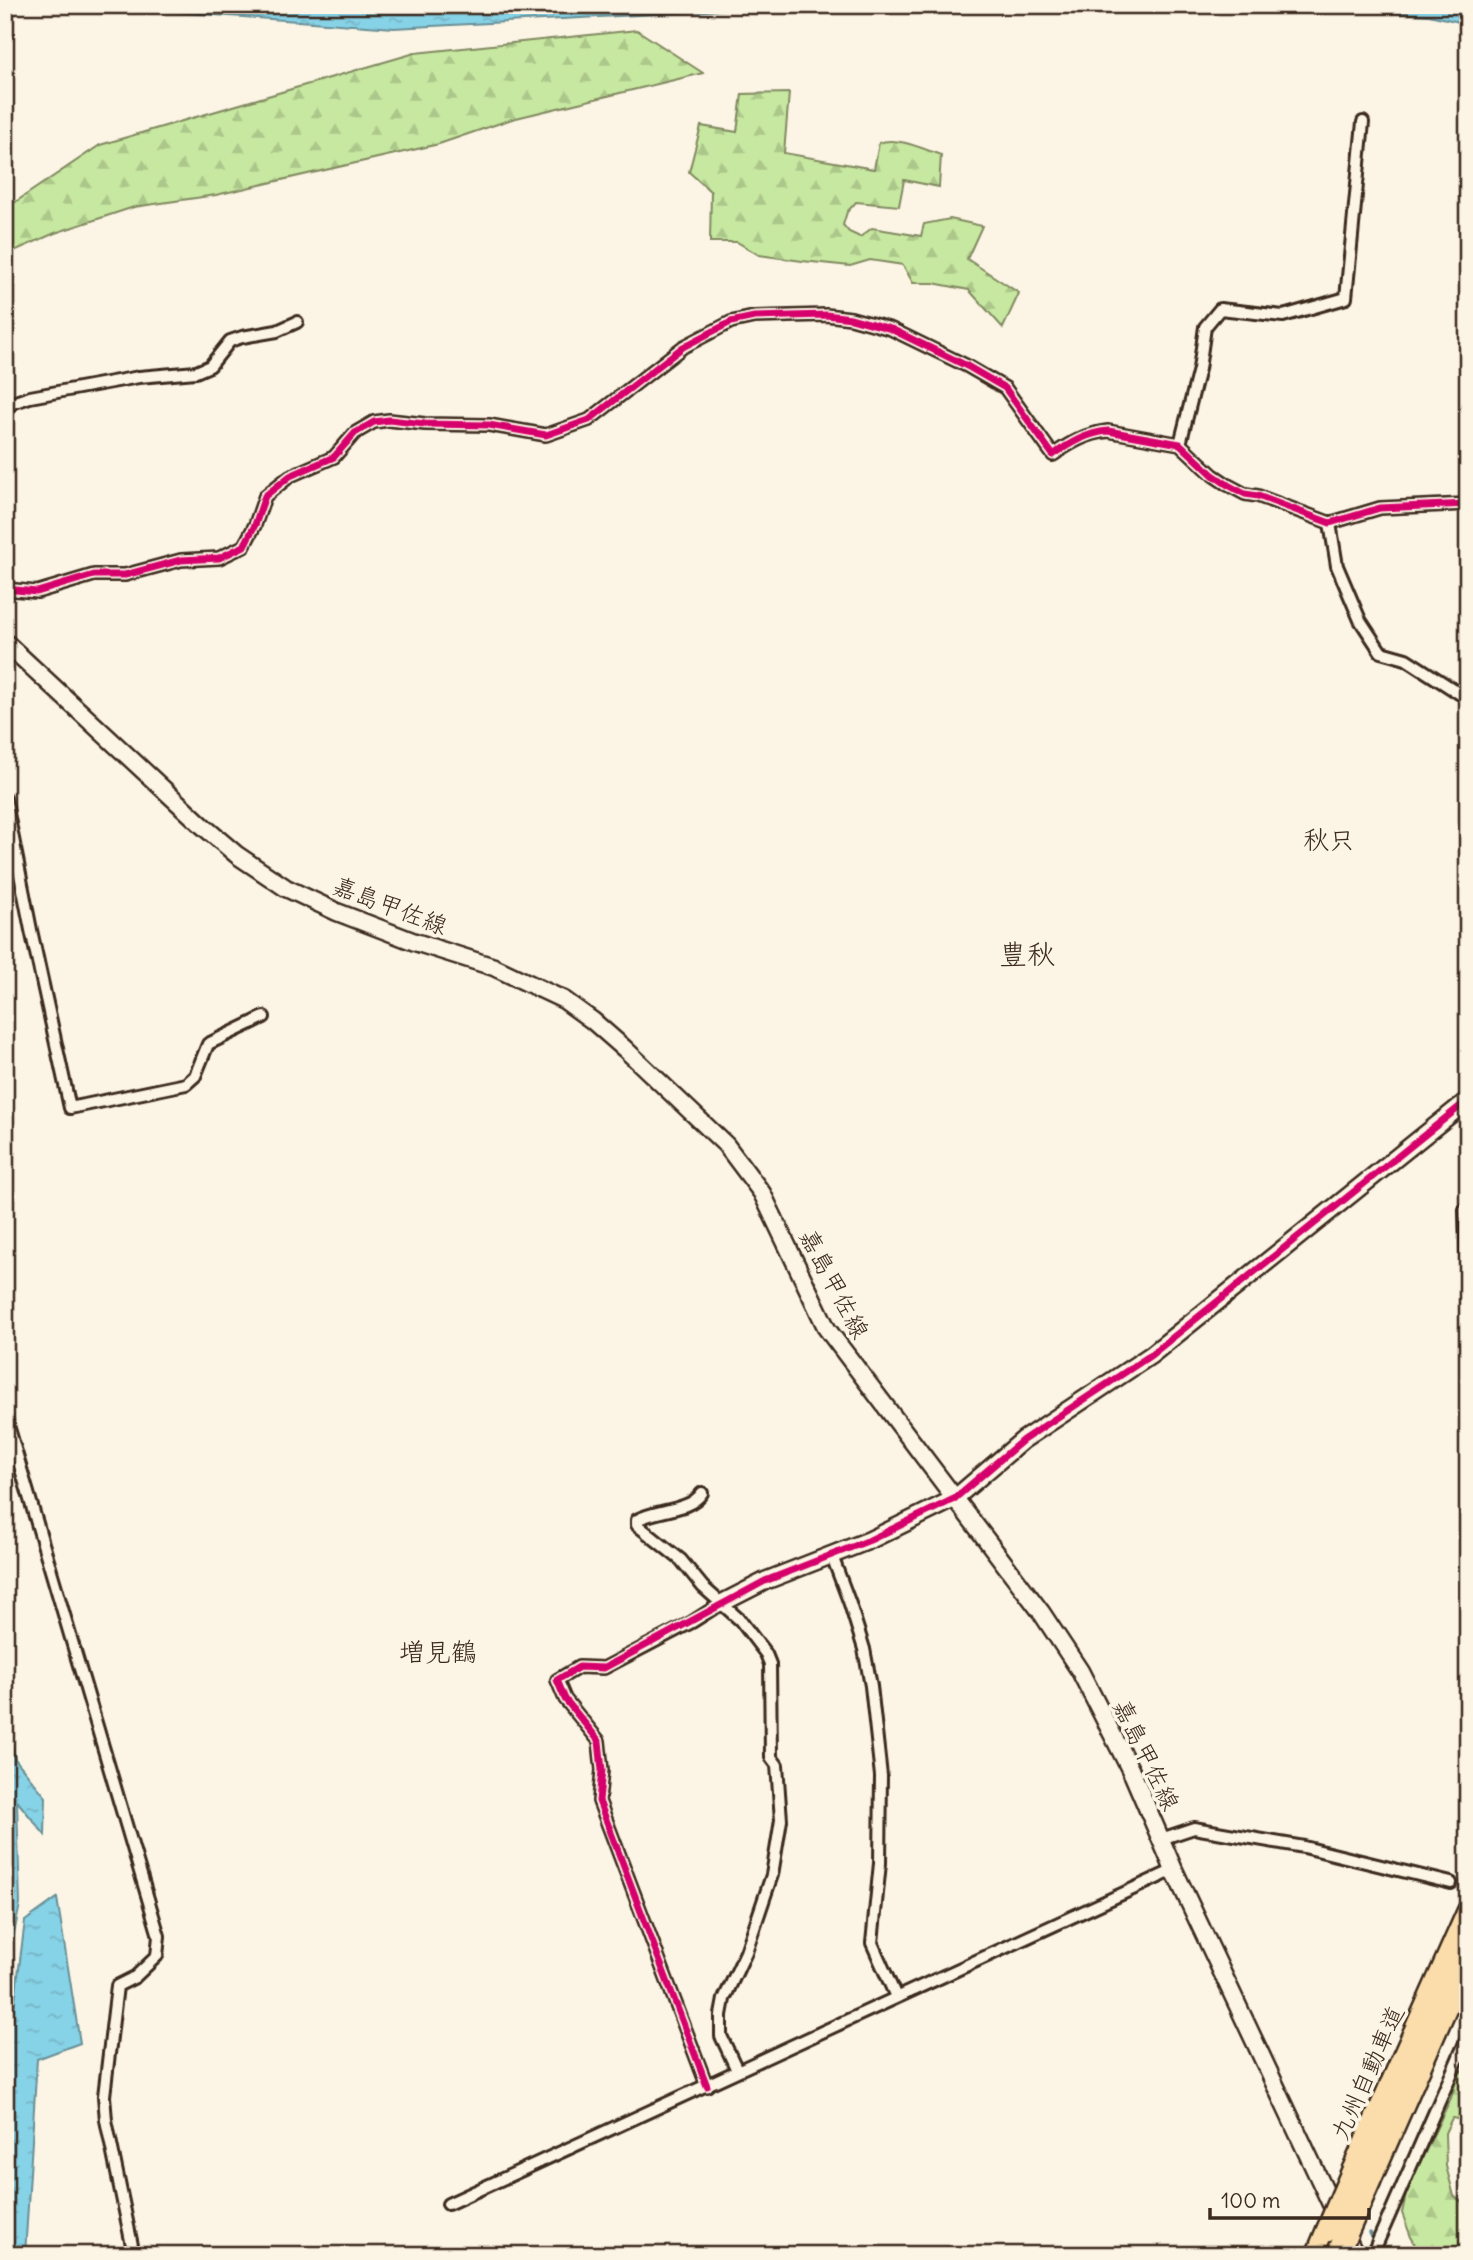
<svg xmlns="http://www.w3.org/2000/svg" width="1473" height="2260" font-family="Delius,'Klee One',sans-serif">
  <style>
    .forest { fill: url(#forest-firs); stroke: #818960; stroke-width: 2 }
    .water { fill: url(#water-ripples); stroke: #688f96; stroke-width: 2 }
    .lines { fill: none; stroke-linecap: round; stroke-linejoin: round }
    .stream { stroke: #688f96; stroke-width: 3.5 }
    .street-tunnel { stroke: #d5ccbd; stroke-width: 10; stroke-dasharray: 10 5; stroke-linecap: butt }
    .street-casing { stroke: #3b2a1e; stroke-width: 16 }
    .secondary-casing { stroke: #3b2a1e; stroke-width: 21 }
    .highway-casing { stroke: #3b2a1e; stroke-width: 26 }
    .street { stroke: #fcf5e5; stroke-width: 10 }
    .secondary { stroke: #fcf5e5; stroke-width: 16 }
    .highway { stroke: #faddab; stroke-width: 21 }
    .highway-bridge-casing { stroke: #3b2a1e; stroke-width: 26; stroke-linecap: butt }
    .highway-bridge { stroke: #faddab; stroke-width: 21 }
    .cycleway-casing { stroke: #fcf5e5; stroke-width: 11 }
    .cycleway { stroke: #d6006c; stroke-width: 7 }
    .labels { text-anchor: middle; stroke-width: 7; stroke-linejoin: round; paint-order: stroke }
    .street-label { font-size: 24px; fill: #3b2a1e; stroke: #fcf5e5 }
    .neighbourhood-label { font-size: 26px; fill: #3b2a1e; stroke: #fcf5e5 }
    .quarter-label { font-size: 28px; fill: #3b2a1e; stroke: #fcf5e5 }
  </style>
  <defs>
    <pattern id="forest-firs" width="22" height="20" patternUnits="userSpaceOnUse" patternTransform="scale(1.75)"><rect width="22" height="20" fill="#c7e8a1"/><path d="M5 1l3.5 6h-7zM16 11l3.5 6h-7z" fill="#acc78a"/></pattern>
    <pattern id="water-ripples" width="26" height="14" patternUnits="userSpaceOnUse" patternTransform="scale(1.75)"><rect width="26" height="14" fill="#86d2e6"/><path d="M2 4q2-2 4 0t4 0M15 11q2-2 4 0t4 0" fill="none" stroke="#75b4c5"/></pattern>
  </defs>
  <rect width="100%" height="100%" fill="#fcf5e5"/>
  <filter id="ink" filterUnits="userSpaceOnUse"><feTurbulence type="fractalNoise" baseFrequency=".0143" numOctaves="2"/><feDisplacementMap in="SourceGraphic" scale="14" xChannelSelector="R" yChannelSelector="G"/><feConvolveMatrix kernelMatrix="1 2 1 2 8 2 1 2 1" color-interpolation-filters="sRGB"/></filter>
  <g filter="url(#ink)">
    <g class="forest">
      <polygon points="637,30 703,73 512,119 439,144 216,195 134,207 55,233 5,255 5,209 100,145 415,53"/>
      <path d="M789 93 784 153 874 169 879 143C896 136 923 149 941 155L939 187 904 180 899 206 856 202 847 212 843 225 849 232 860 237 872 228 921 236 924 224 950 219 982 226 967 259 1019 293 1003 328 969 290 933 283H913L903 265 870 260 850 266 802 261 759 255 737 242H710L711 192 689 172 701 126 737 132 742 94Z"/>
      <polygon points="1468,2071 1468,2121 1452,2118 1445,2133 1446,2166 1454,2196 1468,2207 1468,2255 1419,2255 1420,2252 1411,2237 1402,2213 1407,2190 1451,2098 1459,2072"/>
    </g>
    <g class="water">
      <polygon points="102,5 776,5 695,12 394,28 117,8"/>
      <polygon points="1272,5 1468,5 1468,24 1429,15"/>
      <polygon points="5,1707 15,1759 46,1797 45,1835 17,1801 20,1904 8,1964 12,2022 25,1921 57,1898 80,2043 37,2059 25,2255 5,2255"/>
    </g>
    <g class="lines">
      <polyline class="stream" points="1370,2233 1375,2243"/>
      <polyline class="street-tunnel" points="1451,1883 1468,1887"/>
      <defs>
        <g id="street">
          <polyline points="5,413 12,403 30,397 139,377 196,372 210,366 230,341 242,337 277,331 297,322"/>
          <polyline points="1180,444 1199,369 1205,327 1220,309 1283,316 1346,298 1363,122"/>
          <polyline points="1330,523 1337,566 1360,620 1381,652 1406,659 1468,699"/>
          <path d="M5 589 37 592 94 575H125L181 560 219 558 244 546 255 525 265 496 290 476 334 457 355 433 374 422 389 420 425 424 489 425 546 435 589 420 683 347 731 322 754 317 826 315 851 318 891 329 967 366 1005 388 1053 455C1070 443 1087 433 1108 431L1180 444 1213 475 1228 485 1245 494 1258 496 1330 523 1380 508 1468 504"/>
          <polyline points="5,798 31,930 70,1108 186,1084 195,1076 208,1044 264,1017"/>
          <polyline points="1468,1204 1465,1210 1468,1285"/>
          <polyline points="5,1415 159,1936 157,1956 135,1977 117,1986 104,2096 106,2120 134,2255"/>
          <path d="M702 1493C689 1512 656 1509 637 1520V1525L681 1560 703 1587 740 1620 766 1654 770 1664 771 1757 777 1765 781 1820 772 1875 746 1952 724 1999 721 2015V2036L737 2070"/>
          <polyline points="832,1556 850,1604 864,1649 871,1686 881,1776 880,1863 872,1943 896,1997"/>
          <polyline points="1161,1839 1194,1828 1304,1847 1451,1883"/>
          <polyline points="707,2086 599,1801 602,1770 599,1741 565,1699 557,1680 579,1667 604,1668 692,1622 722,1603"/>
          <polyline points="448,2204 1174,1870"/>
          <polyline points="1372,2255 1468,2036"/>
        </g>
        <g id="secondary">
          <polyline points="5,642 203,826 237,855 286,888 337,912 415,942 494,967 564,1000 593,1021 625,1049 726,1145 762,1193 827,1329 1041,1612 1080,1671 1133,1775 1174,1870 1355,2255"/>
          <polyline points="722,1603 765,1581 870,1540 954,1499 1023,1440 1151,1355 1468,1100"/>
        </g>
        <g id="highway">
          <polyline points="1353,2170 1468,1912"/>
          <polyline points="1370,2180 1468,1957"/>
          <polyline points="1317,2255 1327,2231"/>
        </g>
      </defs>
      <use href="#street" class="street-casing"/>
      <use href="#secondary" class="secondary-casing"/>
      <use href="#highway" class="highway-casing"/>
      <use href="#street" class="street"/>
      <use href="#secondary" class="secondary"/>
      <use href="#highway" class="highway"/>
      <defs>
        <g id="highway-bridge">
          <polyline points="1327,2231 1353,2170"/>
          <polyline points="1339,2251 1370,2180"/>
        </g>
      </defs>
      <use href="#highway-bridge" class="highway-bridge-casing"/>
      <use href="#highway-bridge" class="highway-bridge"/>
      <defs>
        <g id="cycleway">
          <path d="M5 589 37 592 94 575H125L181 560 219 558 244 546 255 525 265 496 290 476 334 457 355 433 374 422 389 420 425 424 489 425 546 435 589 420 683 347 731 322 754 317 826 315 851 318 891 329 967 366 1005 388 1053 455C1070 443 1087 433 1108 431L1180 444 1213 475 1228 485 1245 494 1258 496 1330 523 1380 508 1468 504"/>
          <polyline points="707,2086 599,1801 602,1770 599,1741 565,1699 557,1680 579,1667 604,1668 765,1581 870,1540 954,1499 1023,1440 1151,1355 1468,1100"/>
        </g>
      </defs>
      <use href="#cycleway" class="cycleway-casing"/>
      <use href="#cycleway" class="cycleway"/>
    </g>
  </g>
  <g class="labels">
    <g class="street-label">
      <text transform="translate(390 906) rotate(21)" y="8">嘉島甲佐線</text>
      <text transform="translate(834 1284) rotate(62)" y="8">嘉島甲佐線</text>
      <text transform="translate(1146 1755) rotate(64)" y="8">嘉島甲佐線</text>
      <text transform="translate(1368 2073) rotate(-66)" y="8">九州自動車道</text>
    </g>
    <g class="neighbourhood-label">
      <text x="1329" y="849">秋只</text>
      <text x="438" y="1661">増見鶴</text>
    </g>
    <g class="quarter-label">
      <text x="1027" y="964">豊秋</text>
    </g>
  </g>
  <rect width="1473" height="2260" fill="none" stroke="#fcf5e5" stroke-width="28"/>
  <rect x="14" y="14" width="1445" height="2232" fill="none" stroke="#3b2a1e" stroke-width="2.5" filter="url(#ink)"/>
  <path d="M1210 2208v10h159v-10" fill="none" stroke="#3b2a1e" stroke-width="3.5"/>
  <text x="1221" y="2208" font-size="21" fill="#3b2a1e" stroke="#fcf5e5" stroke-width="5" paint-order="stroke">100 m</text>
</svg>
